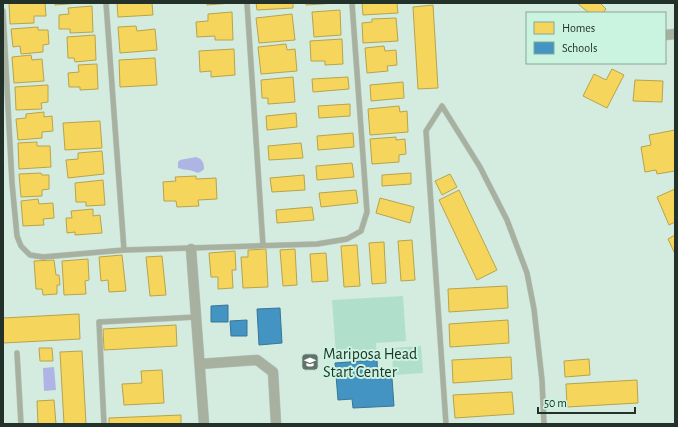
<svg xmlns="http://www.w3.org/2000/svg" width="678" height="427" font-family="'Alegreya Sans',sans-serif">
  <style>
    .green { fill: #b0e0cb }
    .water { fill: #aeb4e4 }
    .homes { fill: #f6d55c; stroke: #b6a44d }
    .schools { fill: #4393c3; stroke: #397695 }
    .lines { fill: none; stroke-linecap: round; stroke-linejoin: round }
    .lane-casing { stroke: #b6c8bf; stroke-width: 6 }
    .street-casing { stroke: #b6c8bf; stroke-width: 11 }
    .lane { stroke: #a8b0a0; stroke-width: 5 }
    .street { stroke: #a8b0a0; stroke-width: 10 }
    .labels { text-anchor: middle; stroke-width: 4; stroke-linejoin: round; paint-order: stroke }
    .poi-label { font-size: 16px; fill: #22322b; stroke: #cbf4e0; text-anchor: start }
  </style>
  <rect width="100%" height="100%" fill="#d4ebe0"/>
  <g class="green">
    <polygon points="403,296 406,341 376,343 377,359 358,360 351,354 336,355 332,300"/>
    <polygon points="421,346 423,373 393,375 392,348"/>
  </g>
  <g class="water">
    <path d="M196 157C202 159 204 162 204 169 197 176 196 171 189 170 185 170 182 169 178 168V162L180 160Z"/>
    <polygon points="54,367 56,390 44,391 43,368"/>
  </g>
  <g class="homes">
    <polygon points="9,3 45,3 46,16 34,16 34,23 10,24"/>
    <polygon points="55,3 80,3 55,5"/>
    <polygon points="117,3 152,3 153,15 118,17"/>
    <polygon points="207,3 232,3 207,5"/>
    <polygon points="256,3 293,3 293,8 257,10"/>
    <polygon points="306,3 336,3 306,5"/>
    <polygon points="362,3 397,3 398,13 363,15"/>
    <polygon points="577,3 600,3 606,9 603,13 589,13"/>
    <polygon points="433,5 438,88 418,89 413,7"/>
    <polygon points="92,6 93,32 70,33 70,29 59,29 59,15 69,14 68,8"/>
    <polygon points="340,10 341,35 314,37 312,12"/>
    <polygon points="232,12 233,40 215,40 215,36 197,37 196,22 208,21 208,14"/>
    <polygon points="292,14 295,40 259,43 256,18"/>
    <polygon points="396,18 398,41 363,43 362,23 372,22 372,19"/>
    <polygon points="136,26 137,31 155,29 157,50 120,53 118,27"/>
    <polygon points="38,27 38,30 48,30 49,44 43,45 43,52 21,54 20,46 13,47 11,29"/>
    <polygon points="95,35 96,60 75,62 74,58 68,58 67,37"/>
    <polygon points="342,39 343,64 325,65 325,61 311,61 310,41"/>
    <polygon points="286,44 287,50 295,49 297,71 261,74 258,47"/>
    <polygon points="384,46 385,51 396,50 397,65 387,66 388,71 367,73 365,48"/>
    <polygon points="234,49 235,75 211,77 211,71 200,72 199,51"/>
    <polygon points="31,55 32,60 42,59 44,81 14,83 12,57"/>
    <polygon points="155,58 157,85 120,87 119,60"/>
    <polygon points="97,64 98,89 80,90 80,87 69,87 68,73 79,72 78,65"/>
    <polygon points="612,69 624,75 607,108 583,96 594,74 606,80"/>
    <polygon points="293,77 295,102 268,104 268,98 262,98 261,80"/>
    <polygon points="348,77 349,89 313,92 312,79"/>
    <polygon points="635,80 663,81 662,102 633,101"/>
    <polygon points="403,82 404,98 371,101 370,85"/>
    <polygon points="48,85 48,102 41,103 42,109 16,110 15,87"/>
    <polygon points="350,104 350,116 319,118 318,106"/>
    <polygon points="399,106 400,112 407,111 408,132 370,135 368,109"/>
    <polygon points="44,112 44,117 52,116 53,131 42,132 42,138 18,140 16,119 26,118 26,114"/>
    <polygon points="296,113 297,127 267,130 266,116"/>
    <polygon points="100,121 102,148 65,150 63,123"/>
    <polygon points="675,130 675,171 657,174 656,170 645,172 641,147 651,145 649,135"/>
    <polygon points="353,133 354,147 318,150 317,136"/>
    <polygon points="396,137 396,140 405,139 406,154 399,155 399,162 372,164 370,139"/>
    <polygon points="37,142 37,146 50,146 51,167 19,169 18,143"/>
    <polygon points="301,143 303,158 269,160 268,146"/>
    <polygon points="102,151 104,174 68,178 66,160 78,159 78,153"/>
    <polygon points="352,163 354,177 317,180 316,166"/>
    <polygon points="41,173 42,175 49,175 49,189 42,190 42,196 21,197 19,174"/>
    <polygon points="411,173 411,184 382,186 382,175"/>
    <polygon points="450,174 457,187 442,195 435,181"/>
    <polygon points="304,175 305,190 272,192 270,178"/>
    <polygon points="196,176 196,179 216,178 217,199 198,200 199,206 177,207 176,201 164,201 163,182 176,181 175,177"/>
    <polygon points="103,180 105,205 86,206 86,202 76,202 75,183"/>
    <polygon points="675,189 675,222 669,225 657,197"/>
    <polygon points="356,190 358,203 321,207 319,193"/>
    <polygon points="459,190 497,270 477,280 439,200"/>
    <polygon points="380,198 414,207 410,223 376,213"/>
    <polygon points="38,199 39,204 53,203 54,218 43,219 44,225 23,226 21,201"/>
    <polygon points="312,207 314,220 277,223 276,210"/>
    <polygon points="93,209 93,216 100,215 102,233 75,235 75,232 67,233 66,218 72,218 71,211"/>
    <polygon points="675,235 675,254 668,239"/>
    <polygon points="412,240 415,280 401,281 398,241"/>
    <polygon points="384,242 386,283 372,284 369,243"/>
    <polygon points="357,245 360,286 344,287 341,246"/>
    <polygon points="266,249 268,287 243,288 241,257 248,257 248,250"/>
    <polygon points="295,249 297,285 283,286 280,250"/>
    <polygon points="235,251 236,270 232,270 233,288 218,289 218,277 211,277 209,253"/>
    <polygon points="326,253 328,281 312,282 310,254"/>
    <polygon points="122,255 126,291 109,292 108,280 101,281 99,257"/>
    <polygon points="162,256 166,295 150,296 146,257"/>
    <polygon points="88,259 89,280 85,281 86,294 64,295 62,261"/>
    <polygon points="54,260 56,275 59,275 60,285 57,285 57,294 43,295 42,289 36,289 34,261"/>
    <polygon points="507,286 508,308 449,312 448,289"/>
    <polygon points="79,314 80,339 3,343 3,318"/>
    <polygon points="508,320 509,343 450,347 449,324"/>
    <polygon points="176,325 177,346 104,350 103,329"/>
    <polygon points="39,348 52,348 53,361 40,361"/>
    <polygon points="82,351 86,424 64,424 60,352"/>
    <polygon points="511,357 512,379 453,383 452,360"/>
    <polygon points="589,359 590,375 565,377 564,361"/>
    <polygon points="162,370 164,403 124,405 122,384 142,383 141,371"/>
    <polygon points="637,380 638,403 567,407 566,384"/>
    <polygon points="512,392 514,414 455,418 453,395"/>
    <polygon points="54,400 56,424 38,424 37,401"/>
    <polygon points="181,415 181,424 109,424 109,418"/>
  </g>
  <g class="schools">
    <polygon points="228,305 228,322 211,322 211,306"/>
    <polygon points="280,308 282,343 259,345 257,309"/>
    <polygon points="247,320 247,336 231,336 230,321"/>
    <polygon points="377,360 378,379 392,378 394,406 353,408 352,399 338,400 335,363"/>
  </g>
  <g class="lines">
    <defs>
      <g id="lane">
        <polyline points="106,3 124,250"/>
        <polyline points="247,3 263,245"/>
        <polyline points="3,11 12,183 17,236 21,246 30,255 43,257 124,250 317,244 347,239 361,231 367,212 352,3"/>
        <polyline points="17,353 21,424"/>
        <polyline points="104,424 99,322 197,317"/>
        <polyline points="446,424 426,131 442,106 480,167 507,220 527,273 534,309 542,380 544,424"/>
      </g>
      <g id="street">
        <polyline points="665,35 675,34"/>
        <polyline points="191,249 204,424"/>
        <polyline points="200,364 257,360 273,372 276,424"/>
      </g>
    </defs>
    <use href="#lane" class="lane-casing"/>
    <use href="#street" class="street-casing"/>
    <use href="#lane" class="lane"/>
    <use href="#street" class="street"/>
  </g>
  <defs>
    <symbol id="school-square" viewBox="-11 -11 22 22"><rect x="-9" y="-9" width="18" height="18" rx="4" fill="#60736a" stroke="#cbf4e0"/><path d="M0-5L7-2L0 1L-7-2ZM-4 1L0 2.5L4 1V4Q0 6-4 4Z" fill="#fff"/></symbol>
  </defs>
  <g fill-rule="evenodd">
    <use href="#school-square" x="300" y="352" width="20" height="20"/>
  </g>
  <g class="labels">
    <g class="poi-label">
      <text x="323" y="359">Mariposa Head<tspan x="323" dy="18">Start Center</tspan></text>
    </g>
  </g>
  <rect width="678" height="427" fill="none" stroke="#22322b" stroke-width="8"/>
  <rect x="526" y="12" width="140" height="52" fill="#cbf4e0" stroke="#87a698"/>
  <rect x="534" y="22" width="20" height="12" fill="#f6d55c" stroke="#87a698"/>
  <text x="562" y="32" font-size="12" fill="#22322b">Homes</text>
  <rect x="534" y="42" width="20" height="12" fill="#4393c3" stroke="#87a698"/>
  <text x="562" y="52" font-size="12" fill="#22322b">Schools</text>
  <path d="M538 407v6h97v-6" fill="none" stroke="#22322b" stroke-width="2"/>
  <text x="544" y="407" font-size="12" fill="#22322b" stroke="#cbf4e0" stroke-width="3" paint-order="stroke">50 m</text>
</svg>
